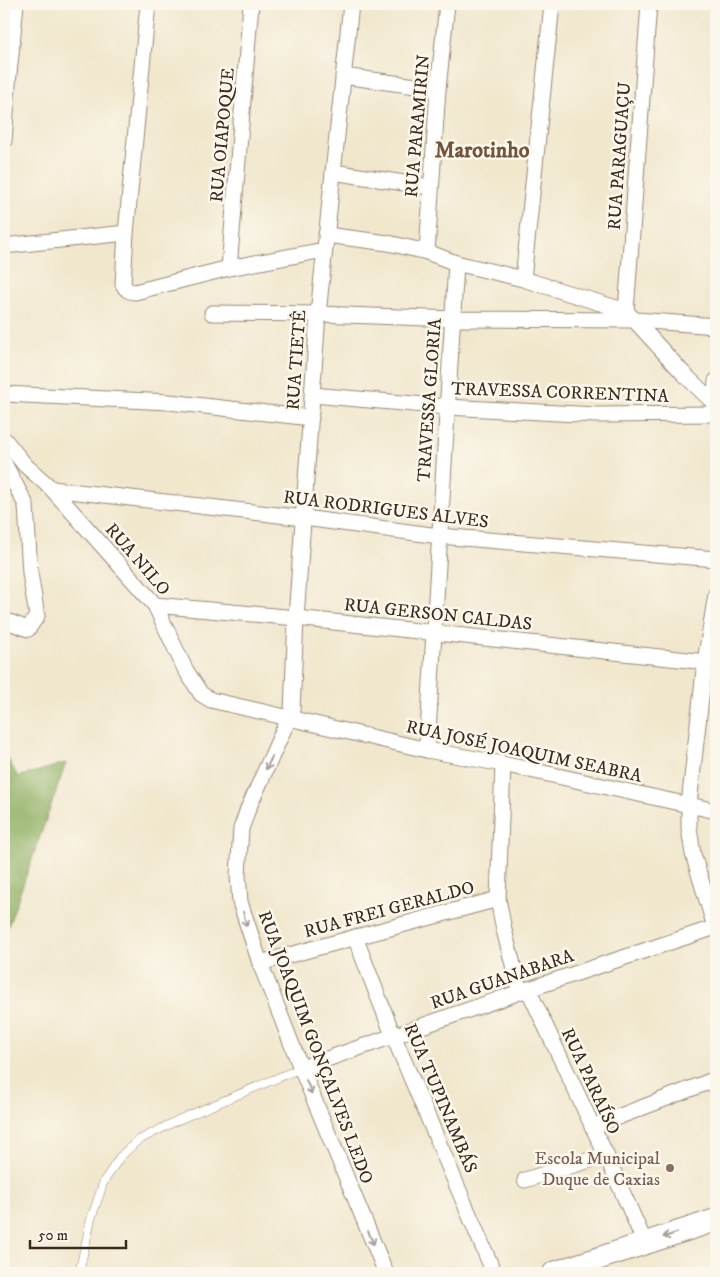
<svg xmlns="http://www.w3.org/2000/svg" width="720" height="1277" font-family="'IM FELL DW Pica',serif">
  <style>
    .forest { fill: #8fb063; stroke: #656d40 }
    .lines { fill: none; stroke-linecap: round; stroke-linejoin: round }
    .service-casing { stroke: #968876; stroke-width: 9 }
    .minor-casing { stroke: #968876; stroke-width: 17 }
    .primary-casing { stroke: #968876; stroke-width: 24 }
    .service { stroke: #fff; stroke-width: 8 }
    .minor { stroke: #fff; stroke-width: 15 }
    .primary { stroke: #fff; stroke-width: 22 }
    .oneway { stroke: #a79f9a }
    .education-dot { fill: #8d6e63; stroke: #fbf7ec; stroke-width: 2 }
    .labels { text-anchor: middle; stroke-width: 5; stroke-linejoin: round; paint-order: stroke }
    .street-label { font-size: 18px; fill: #3b2a1e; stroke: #fbf7ec }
    .education-label { font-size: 18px; fill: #785e54; stroke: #fbf7ec; text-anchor: end }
    .district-label { font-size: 22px; font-weight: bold; fill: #71543b; stroke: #fbf7ec }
  </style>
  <rect width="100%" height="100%" fill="#fbf7ec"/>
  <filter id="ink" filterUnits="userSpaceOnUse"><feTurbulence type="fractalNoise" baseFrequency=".02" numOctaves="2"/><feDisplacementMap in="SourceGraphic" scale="10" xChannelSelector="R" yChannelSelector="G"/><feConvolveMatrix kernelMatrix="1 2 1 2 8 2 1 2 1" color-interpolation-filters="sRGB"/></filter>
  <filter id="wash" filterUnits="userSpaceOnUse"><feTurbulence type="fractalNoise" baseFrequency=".0096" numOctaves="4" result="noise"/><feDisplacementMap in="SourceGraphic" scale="20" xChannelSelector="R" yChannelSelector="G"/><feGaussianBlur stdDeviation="1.12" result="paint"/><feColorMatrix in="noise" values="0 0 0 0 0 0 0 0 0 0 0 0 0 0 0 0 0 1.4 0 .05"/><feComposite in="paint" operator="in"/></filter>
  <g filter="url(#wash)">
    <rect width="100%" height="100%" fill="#f1e7cd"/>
    <polygon class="forest" points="4,752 18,777 66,763 4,938"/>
  </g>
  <g filter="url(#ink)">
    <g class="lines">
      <defs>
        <polyline id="service" points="79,1273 91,1219 104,1181 120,1157 137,1141 178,1120 301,1068"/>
        <g id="minor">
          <path d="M148 4 126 233 123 284C126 290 128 291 135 292L229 268 324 250"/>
          <polyline points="351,4 318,314 296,618 292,711 248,809 241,829 238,875 240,902 260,963 301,1068 386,1273"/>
          <polyline points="343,76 438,89"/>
          <polyline points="4,141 8,84 16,4"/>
          <polyline points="333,172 430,187"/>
          <polyline points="326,235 388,243 427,252 456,263 523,279 626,311 683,373 716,405"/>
          <polyline points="4,246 126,233"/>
          <polyline points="427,252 438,89 447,4"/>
          <polyline points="229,268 251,4"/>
          <polyline points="523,279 552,4"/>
          <polyline points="626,311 649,4"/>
          <polyline points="212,313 318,314 454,319 636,320 716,326"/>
          <polyline points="4,394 169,402 311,418"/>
          <polyline points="313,395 447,407 596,415 716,414"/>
          <polyline points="714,403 716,381"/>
          <polyline points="4,439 25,465 52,489 155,605 185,669 201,694 211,700 427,750 503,764 716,811"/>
          <polyline points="4,463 26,505 30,573 37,616 28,629 4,620"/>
          <polyline points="52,489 304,518 439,536 716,559"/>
          <polyline points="716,594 705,662 689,804 689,828 693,854 716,930"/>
          <polyline points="155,605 296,618 716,663"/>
          <polyline points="427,750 456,263"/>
          <polyline points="503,764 498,899 504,930 520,992"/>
          <polyline points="355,937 393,1035 494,1273"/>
          <polyline points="260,963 498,899"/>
          <polyline points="528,989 606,1155 645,1243"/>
          <polyline points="301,1068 520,992 716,927"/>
          <polyline points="592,1127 716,1079"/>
          <polyline points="525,1180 606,1155"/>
        </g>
        <polyline id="primary" points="554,1273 716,1220"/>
      </defs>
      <use href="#service" class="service-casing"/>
      <use href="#minor" class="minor-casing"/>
      <use href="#primary" class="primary-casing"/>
      <use href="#service" class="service"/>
      <use href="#minor" class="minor"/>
      <use href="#primary" class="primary"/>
    </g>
    <defs><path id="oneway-shaft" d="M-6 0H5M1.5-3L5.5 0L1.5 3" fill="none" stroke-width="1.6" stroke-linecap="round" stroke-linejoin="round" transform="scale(1.25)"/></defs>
    <g class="oneway">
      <use href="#oneway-shaft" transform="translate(269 763) rotate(115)"/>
      <use href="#oneway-shaft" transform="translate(245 919) rotate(75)"/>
      <use href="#oneway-shaft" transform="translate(309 1087) rotate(67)"/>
      <use href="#oneway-shaft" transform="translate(670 1235) rotate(162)"/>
      <use href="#oneway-shaft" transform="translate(371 1238) rotate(67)"/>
    </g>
  </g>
  <circle class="education-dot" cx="670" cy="1168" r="5"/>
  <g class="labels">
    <g class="street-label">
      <text transform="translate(417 126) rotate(-85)" y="6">RUA PARAMIRIN</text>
      <text transform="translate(222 135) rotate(-85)" y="6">RUA OIAPOQUE</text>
      <text transform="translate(619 156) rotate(-86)" y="6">RUA PARAGUAÇU</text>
      <text transform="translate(296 360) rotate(-86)" y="6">RUA TIETÊ</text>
      <text transform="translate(560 392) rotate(2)" y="6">TRAVESSA CORRENTINA</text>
      <text transform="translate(429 400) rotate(-86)" y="6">TRAVESSA GLORIA</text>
      <text transform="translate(386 509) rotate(7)" y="6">RUA RODRIGUES ALVES</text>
      <text transform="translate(138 559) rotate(49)" y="6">RUA NILO</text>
      <text transform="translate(438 614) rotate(6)" y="6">RUA GERSON CALDAS</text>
      <text transform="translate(524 751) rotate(12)" y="6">RUA JOSÉ JOAQUIM SEABRA</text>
      <text transform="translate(389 909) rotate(-15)" y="6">RUA FREI GERALDO</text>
      <text transform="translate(502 979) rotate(-19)" y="6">RUA GUANABARA</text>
      <text transform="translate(316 1047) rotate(69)" y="6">RUA JOAQUIM GONÇALVES LEDO</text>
      <text transform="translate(591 1081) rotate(65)" y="6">RUA PARAÍSO</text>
      <text transform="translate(441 1098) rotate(67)" y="6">RUA TUPINAMBÁS</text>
    </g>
    <g class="education-label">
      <text x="660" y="1164">Escola Municipal<tspan x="660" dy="21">Duque de Caxias</tspan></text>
    </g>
    <g class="district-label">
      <text x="482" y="157">Marotinho</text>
    </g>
  </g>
  <rect width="720" height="1277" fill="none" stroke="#fbf7ec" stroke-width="20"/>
  <path d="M30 1240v8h96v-8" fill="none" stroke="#3b2a1e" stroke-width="2.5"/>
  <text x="38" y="1240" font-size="15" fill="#3b2a1e" stroke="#fbf7ec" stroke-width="4" paint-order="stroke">50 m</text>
</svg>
